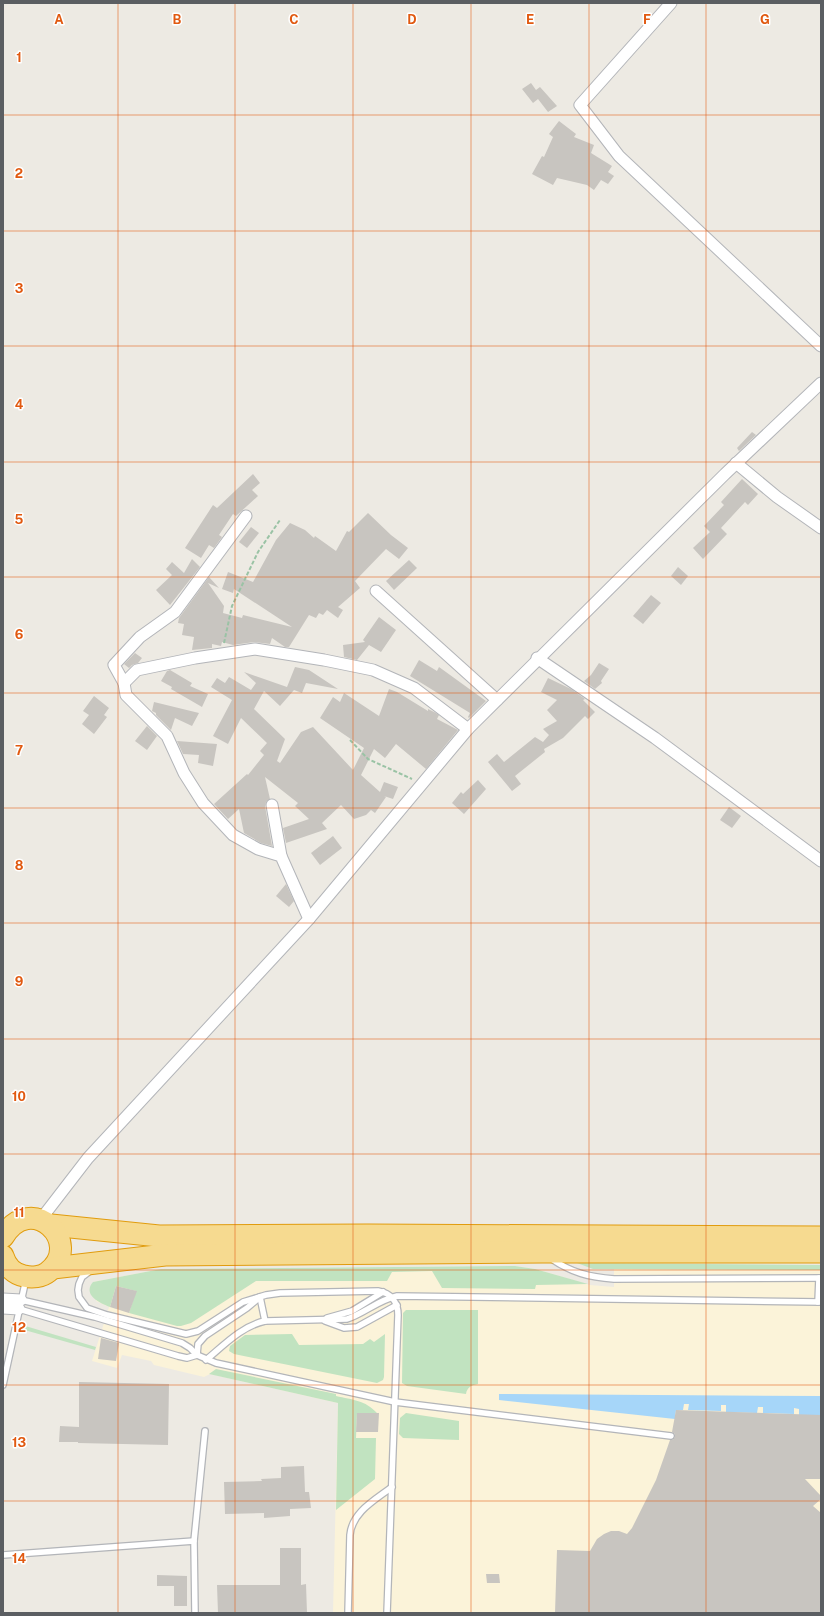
<svg xmlns="http://www.w3.org/2000/svg" width="824" height="1616" font-family="'Public Sans',sans-serif">
  <style>
    .commercial { fill: #fbf3d9 }
    .green { fill: #c1e3c0 }
    .water { fill: #a6d6f9 }
    .building { fill: #c8c5c0 }
    .lines { fill: none; stroke-linecap: round; stroke-linejoin: round }
    .lane-casing { stroke: #b3b5b9; stroke-width: 8 }
    .street-casing { stroke: #b3b5b9; stroke-width: 13 }
    .highway-casing { stroke: #e19c0e; stroke-width: 23 }
    .path { stroke: #9ac3a5; stroke-width: 2; stroke-dasharray: 4 2; stroke-linecap: butt }
    .lane { stroke: #fff; stroke-width: 5.5 }
    .street { stroke: #fff; stroke-width: 11 }
    .highway { stroke: #f6da90; stroke-width: 21 }
    .grid { fill: none; stroke: #e15910; stroke-width: 1; stroke-opacity: 0.55 }
    .grid-label { font-size: 13px; text-anchor: middle; font-weight: bold; fill: #e15910; stroke: #fff; stroke-width: 3; stroke-linejoin: round; paint-order: stroke }
  </style>
  <rect width="100%" height="100%" fill="#edeae3"/>
  <polygon class="commercial" points="515,1266 535,1269 590,1285 614,1287 614,1269 821,1270 821,1613 333,1613 338,1403 210,1374 204,1377 154,1365 151,1361 122,1355 117,1368 92,1361 109,1307 96,1301 93,1282 161,1269"/>
  <g class="green">
    <polygon points="577,1263 821,1265 821,1270 593,1269"/>
    <path d="M515 1266 535 1269 588 1284 536 1285 535 1289 442 1288 432 1271 392 1272 387 1281H256L191 1323 181 1326H177L129 1313 136 1291 116 1286 110 1307C100 1303 82 1295 93 1282L161 1269Z"/>
    <path d="M406 1310H478V1384C472 1385 467 1387 466 1394L407 1386 402 1383 403 1313Z"/>
    <polygon points="22,1325 96,1347 95,1350 21,1329"/>
    <polygon points="292,1334 299,1345 363,1344 370,1339 374,1342 385,1334 384,1377 383,1380 377,1383 234,1354 229,1351 230,1346 245,1335"/>
    <path d="M216 1369 336 1394V1396C353 1400 365 1400 377 1413H357L356 1438H376L375 1479 336 1510 338 1403 209 1374Z"/>
    <polygon points="406,1413 459,1421 459,1440 403,1438 399,1434 400,1418"/>
  </g>
  <polygon class="water" points="499,1394 821,1396 821,1415 799,1415 799,1409 794,1408 794,1414 763,1413 763,1407 758,1407 757,1413 726,1412 726,1405 721,1405 721,1411 688,1410 689,1404 684,1404 683,1410 676,1410 675,1419 499,1400"/>
  <g class="building">
    <polygon points="531,83 536,90 540,87 557,106 548,112 538,99 533,103 522,89"/>
    <polygon points="559,121 576,134 574,137 594,145 591,153 612,166 608,172 614,176 608,184 601,180 594,190 587,185 557,178 553,185 532,174 542,156 544,157 553,137 549,134"/>
    <polygon points="752,432 756,435 739,451 737,448"/>
    <polygon points="253,474 260,483 252,490 258,496 236,516 233,514 219,535 222,537 214,548 209,545 201,558 185,548 213,505 217,508"/>
    <polygon points="742,479 758,494 748,505 745,502 721,528 727,534 703,559 693,548 710,532 704,526 724,505 721,502"/>
    <polygon points="368,513 391,535 408,548 399,559 386,549 355,581 360,588 338,607 343,610 338,618 327,610 323,615 319,613 316,618 309,615 289,647 285,647 272,638 270,644 254,642 233,645 222,642 221,646 212,644 212,648 192,650 194,637 182,635 184,624 178,623 179,618 209,577 219,588 208,583 224,606 223,613 242,618 243,615 292,627 234,589 233,593 222,589 228,572 253,582 276,540 290,523 305,530 314,538 315,536 336,551 347,531 349,532"/>
    <polygon points="251,527 259,533 247,548 239,542"/>
    <polygon points="192,559 200,567 170,605 156,590 172,575 166,569 172,562 184,573"/>
    <polygon points="409,560 417,568 394,590 386,581"/>
    <polygon points="678,567 688,576 681,585 671,576"/>
    <polygon points="651,595 661,603 643,624 633,616"/>
    <polygon points="379,617 396,630 381,652 369,645 357,660 344,657 343,645 365,642 363,640"/>
    <polygon points="135,653 142,658 138,663 132,665 129,668 124,664"/>
    <polygon points="419,660 437,671 439,667 486,701 469,718 468,717 470,713 410,676"/>
    <polygon points="599,663 609,669 601,681 602,683 595,689 584,681 591,675"/>
    <polygon points="295,667 309,670 338,689 306,683 302,693 294,690 280,706 264,691 254,709 285,739 277,761 280,763 301,732 313,727 353,770 364,748 320,718 333,697 340,702 344,693 379,716 389,689 397,692 428,711 428,709 436,713 439,715 437,719 458,730 426,769 396,744 385,758 374,749 361,775 380,792 384,782 398,787 393,799 384,796 386,797 375,813 371,810 366,815 354,819 341,805 322,823 327,829 286,843 283,828 309,819 295,806 298,803 265,777 270,799 266,802 265,806 272,846 261,843 244,833 239,809 228,819 214,804 247,774 248,775 264,755 260,751 267,743 241,718 228,744 213,736 232,700 211,687 217,678 225,683 229,677 251,690 256,683 244,672 287,687"/>
    <polygon points="170,670 192,683 190,686 208,694 202,707 171,689 172,687 161,681 167,671"/>
    <polygon points="548,678 571,689 585,699 583,700 595,712 588,719 585,716 563,738 544,749 545,752 515,776 521,784 512,791 488,762 497,754 504,762 535,737 543,742 549,735 543,729 557,721 547,710 557,700 541,692"/>
    <polygon points="94,696 109,708 104,715 107,717 94,734 82,724 89,715 83,711"/>
    <polygon points="154,702 199,713 192,726 175,718 171,730 156,715 156,713 152,711"/>
    <polygon points="147,726 157,736 147,750 135,741"/>
    <polygon points="177,741 217,744 213,766 198,763 199,755 183,754"/>
    <polygon points="478,780 486,789 464,814 452,803 461,792 463,794"/>
    <polygon points="729,807 741,816 732,828 720,820"/>
    <polygon points="333,836 342,848 320,865 311,853"/>
    <polygon points="286,884 294,901 289,907 276,896"/>
    <polygon points="116,1286 137,1291 129,1313 110,1307"/>
    <polygon points="101,1338 119,1343 116,1361 98,1359"/>
    <polygon points="79,1382 169,1384 168,1445 78,1443 78,1442 59,1442 60,1426 79,1427"/>
    <polygon points="676,1410 821,1415 821,1479 805,1479 821,1496 821,1499 813,1506 821,1513 821,1613 555,1613 557,1550 590,1551 597,1539 604,1534 611,1531 619,1531 627,1534 632,1528 656,1480 670,1440 673,1440 675,1437 675,1434 672,1432"/>
    <polygon points="357,1413 379,1413 378,1432 356,1432"/>
    <polygon points="304,1466 305,1492 309,1492 311,1508 290,1509 290,1516 264,1518 264,1513 225,1514 224,1482 262,1481 261,1479 281,1478 281,1467"/>
    <polygon points="280,1548 301,1548 301,1585 306,1584 307,1613 218,1613 217,1585 280,1585"/>
    <polygon points="486,1574 499,1574 500,1583 487,1583"/>
    <polygon points="157,1575 187,1576 187,1606 174,1606 174,1586 157,1586"/>
  </g>
  <g class="lines">
    <defs>
      <g id="lane">
        <path d="M550 1258C572 1273 589 1277 614 1279L821 1278"/>
        <path d="M90 1271 82 1277 79 1284 78 1290 79 1297 87 1308 107 1315 186 1334 198 1331 243 1302 266 1295 280 1293 378 1291C391 1293 398 1302 398 1315L387 1613"/>
        <polyline points="260,1297 265,1321"/>
        <polyline points="21,1300 95,1317 182,1343 190,1348 197,1355 216,1363 395,1402 671,1436"/>
        <polyline points="818,1302 819,1278"/>
        <polyline points="19,1309 178,1356 187,1358 197,1355"/>
        <polyline points="327,1318 352,1311 383,1292"/>
        <polyline points="325,1321 344,1328 357,1327 397,1305"/>
        <polyline points="197,1355 198,1344 205,1336 247,1308 260,1297"/>
        <path d="M206 1360C224 1345 242 1326 265 1321L347 1319C365 1313 378 1300 397 1296L821 1302"/>
        <polyline points="3,1385 26,1279"/>
        <polyline points="194,1541 205,1431"/>
        <polyline points="3,1555 194,1541 195,1613"/>
        <path d="M348 1613 350 1535C352 1512 375 1500 392 1487"/>
      </g>
      <g id="street">
        <polyline points="671,3 580,105 619,156 821,346"/>
        <polyline points="736,463 777,497 821,528"/>
        <polyline points="376,591 497,700"/>
        <polyline points="537,658 655,738 821,861"/>
        <polyline points="124,683 114,665 140,637 175,612 246,516"/>
        <polyline points="272,805 281,856"/>
        <polyline points="309,919 281,856 258,849 233,835 203,803 184,773 167,736 126,695 124,683 137,670 195,658 255,649 324,660 373,670 414,688 468,729"/>
        <polyline points="41,1219 88,1158 309,919 468,729 725,474 821,383"/>
        <polyline points="3,1299 21,1300"/>
        <polyline points="3,1308 19,1309"/>
      </g>
      <g id="highway">
        <polyline points="51,1225 159,1236 368,1235 821,1237"/>
        <path d="M3 1237C31 1190 85 1243 48 1272 42 1277 32 1278 24 1276 14 1274 6 1266 3 1256"/>
        <polyline points="53,1268 165,1255 542,1252 821,1252"/>
      </g>
    </defs>
    <use href="#lane" class="lane-casing"/>
    <use href="#street" class="street-casing"/>
    <use href="#highway" class="highway-casing"/>
    <g class="path">
      <polyline points="224,643 232,606 258,552 280,520"/>
      <polyline points="350,740 368,759 412,779"/>
    </g>
    <use href="#lane" class="lane"/>
    <use href="#street" class="street"/>
    <use href="#highway" class="highway"/>
  </g>
  <path class="grid" d="M118 3V1613M235 3V1613M353 3V1613M471 3V1613M589 3V1613M706 3V1613M3 115H821M3 231H821M3 346H821M3 462H821M3 577H821M3 693H821M3 808H821M3 923H821M3 1039H821M3 1154H821M3 1270H821M3 1385H821M3 1501H821"/>
  <g class="grid-label">
    <text x="59" y="24">A</text>
    <text x="177" y="24">B</text>
    <text x="294" y="24">C</text>
    <text x="412" y="24">D</text>
    <text x="530" y="24">E</text>
    <text x="647" y="24">F</text>
    <text x="765" y="24">G</text>
    <text x="19" y="62">1</text>
    <text x="19" y="178">2</text>
    <text x="19" y="293">3</text>
    <text x="19" y="409">4</text>
    <text x="19" y="524">5</text>
    <text x="19" y="639">6</text>
    <text x="19" y="755">7</text>
    <text x="19" y="870">8</text>
    <text x="19" y="986">9</text>
    <text x="19" y="1101">10</text>
    <text x="19" y="1217">11</text>
    <text x="19" y="1332">12</text>
    <text x="19" y="1447">13</text>
    <text x="19" y="1563">14</text>
  </g>
  <rect width="824" height="1616" fill="none" stroke="#5b5e62" stroke-width="8"/>
</svg>
